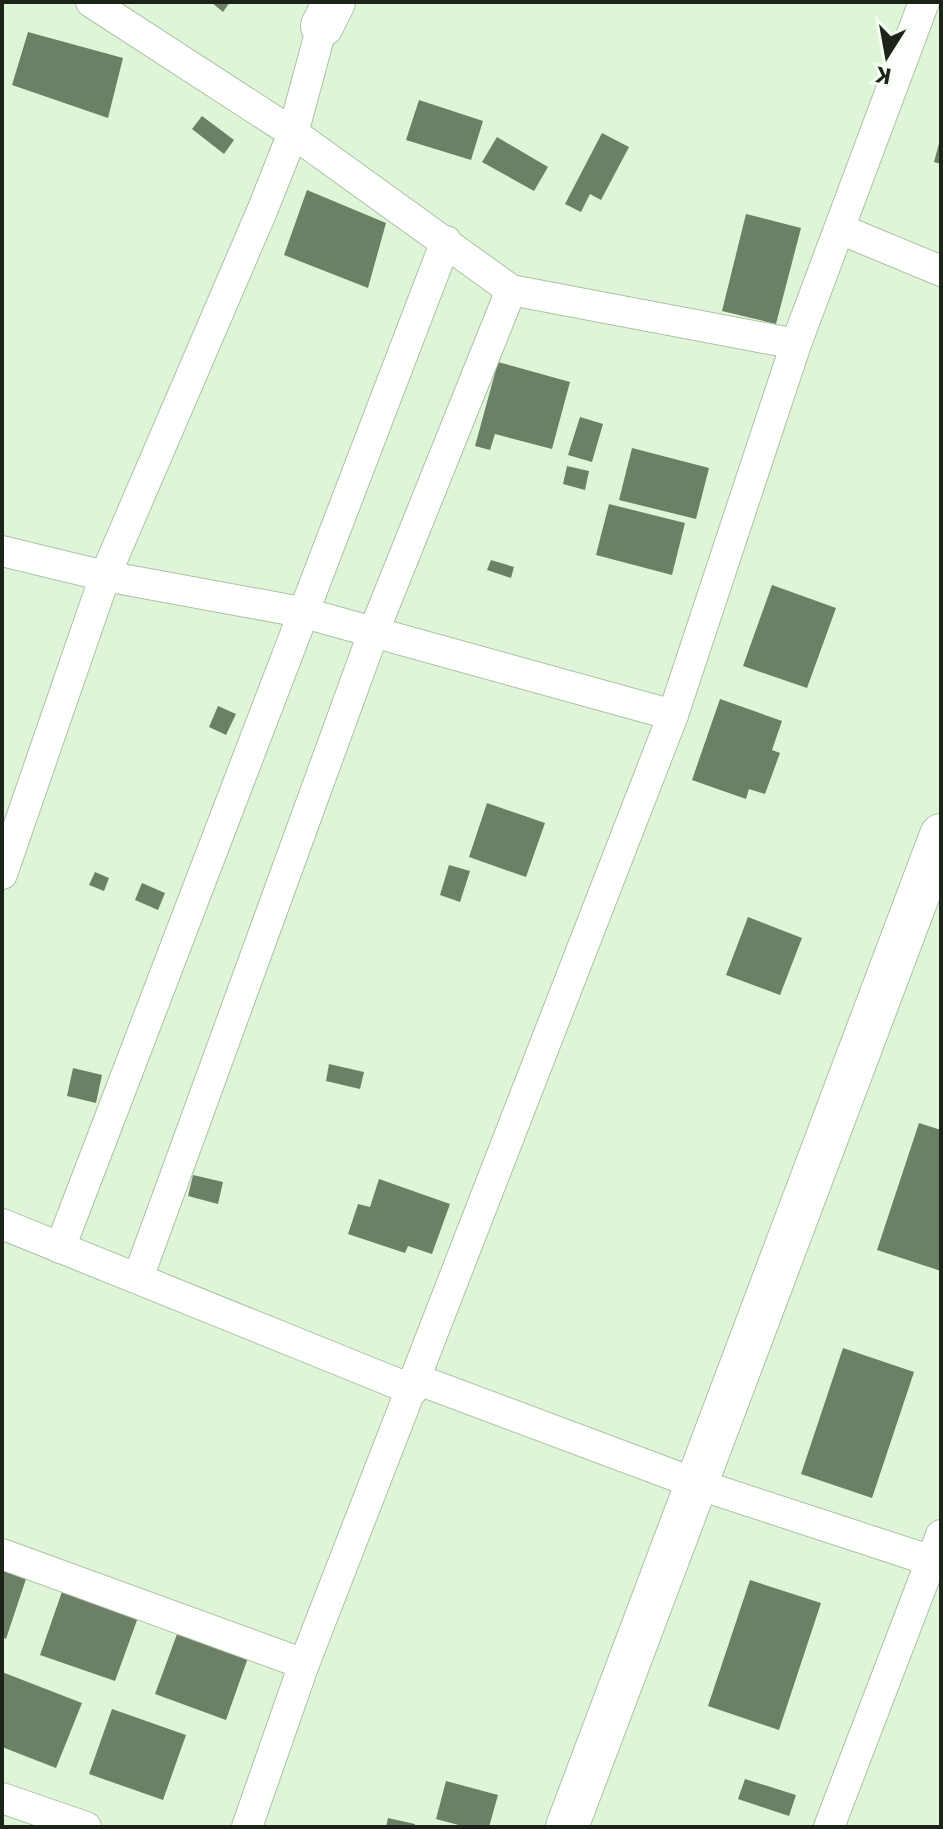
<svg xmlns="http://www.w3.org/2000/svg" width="943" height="1829" font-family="Commissioner,sans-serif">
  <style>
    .building { fill: #6c8065 }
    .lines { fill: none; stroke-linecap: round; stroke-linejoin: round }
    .street-casing { stroke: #acc1a5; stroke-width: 32 }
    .secondary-casing { stroke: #acc1a5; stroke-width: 44 }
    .street { stroke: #fff; stroke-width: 30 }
    .secondary { stroke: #fff; stroke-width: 42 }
  </style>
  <rect width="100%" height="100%" fill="#dff5d7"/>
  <g class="building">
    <polygon points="211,2 230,2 223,12"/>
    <polygon points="28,32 123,58 108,118 12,85"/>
    <polygon points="419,100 483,121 471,160 406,140"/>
    <polygon points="202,116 234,140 224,154 192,129"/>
    <polygon points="602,133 629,147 601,200 590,194 581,212 565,204"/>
    <polygon points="941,136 941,164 934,162"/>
    <polygon points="497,137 548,167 534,191 482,162"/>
    <polygon points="307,190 386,223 368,288 284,255"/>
    <polygon points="746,214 801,228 776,324 722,311"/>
    <polygon points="498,362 570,382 552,449 495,434 490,450 475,446"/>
    <polygon points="580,417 603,424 592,462 568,455"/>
    <polygon points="632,448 709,468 696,519 619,500"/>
    <polygon points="567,466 589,471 585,490 563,484"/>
    <polygon points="609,504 685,523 672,575 596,555"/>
    <polygon points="491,560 514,567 511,578 487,570"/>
    <polygon points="772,585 836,608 807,688 743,666"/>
    <polygon points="720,699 782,721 772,750 780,753 765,794 749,789 746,799 692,780"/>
    <polygon points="218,706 236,714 226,735 209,727"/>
    <polygon points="487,803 545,823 526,877 469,857"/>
    <polygon points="449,865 470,871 460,902 440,895"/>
    <polygon points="95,872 109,878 104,891 89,885"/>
    <polygon points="142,883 165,893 158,910 135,900"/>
    <polygon points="748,917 802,938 780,995 726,975"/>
    <polygon points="329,1064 364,1072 360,1089 326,1081"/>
    <polygon points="73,1068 102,1075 96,1103 67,1096"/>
    <polygon points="919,1123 941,1130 941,1271 877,1250"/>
    <polygon points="193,1175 223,1182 218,1204 188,1196"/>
    <polygon points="379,1179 450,1204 432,1254 408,1246 405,1253 348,1234 358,1204 370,1207"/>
    <polygon points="843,1348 914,1372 872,1498 801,1474"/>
    <polygon points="2,1562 29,1570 6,1639 2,1637"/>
    <polygon points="750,1580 821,1603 779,1730 708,1706"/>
    <polygon points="64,1586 140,1612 115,1681 40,1655"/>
    <polygon points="180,1626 250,1652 226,1720 155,1694"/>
    <polygon points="2,1672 82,1703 56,1768 2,1747"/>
    <polygon points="112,1709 186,1735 163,1800 89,1774"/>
    <polygon points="745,1779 796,1795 789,1816 738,1799"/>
    <polygon points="446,1781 498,1795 489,1827 466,1827 436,1819"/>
    <polygon points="388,1818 415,1824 414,1827 386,1827"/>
  </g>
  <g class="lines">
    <defs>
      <g id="street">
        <polyline points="91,2 293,133 511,290 796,344"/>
        <polyline points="840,229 941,271"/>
        <polyline points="2,551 105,576 301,612 673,715"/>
        <polyline points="2,874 105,576 262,211 293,133 322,26"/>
        <polyline points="2,1224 413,1390"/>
        <polyline points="60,1248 446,241"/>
        <polyline points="138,1278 374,631 511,290"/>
        <polyline points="416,1379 697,1484 941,1564"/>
        <polyline points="2,1554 304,1664"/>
        <polyline points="2,1798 86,1827"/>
        <polyline points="247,1827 304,1664 673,715 796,344 924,2"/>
        <polyline points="829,1827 941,1535"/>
      </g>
      <g id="secondary">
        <polyline points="322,26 334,2"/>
        <polyline points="567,1827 941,835"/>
      </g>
    </defs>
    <use href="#street" class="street-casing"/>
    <use href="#secondary" class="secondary-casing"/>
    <use href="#street" class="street"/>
    <use href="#secondary" class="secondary"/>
  </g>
  <rect width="943" height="1829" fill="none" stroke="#1c2419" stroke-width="8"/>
  <g transform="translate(887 56) rotate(191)" stroke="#f5fef2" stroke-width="6" paint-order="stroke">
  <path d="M0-6L14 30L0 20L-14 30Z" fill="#1c2419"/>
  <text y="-12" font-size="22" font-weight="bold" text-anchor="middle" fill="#1c2419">K</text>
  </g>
</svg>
